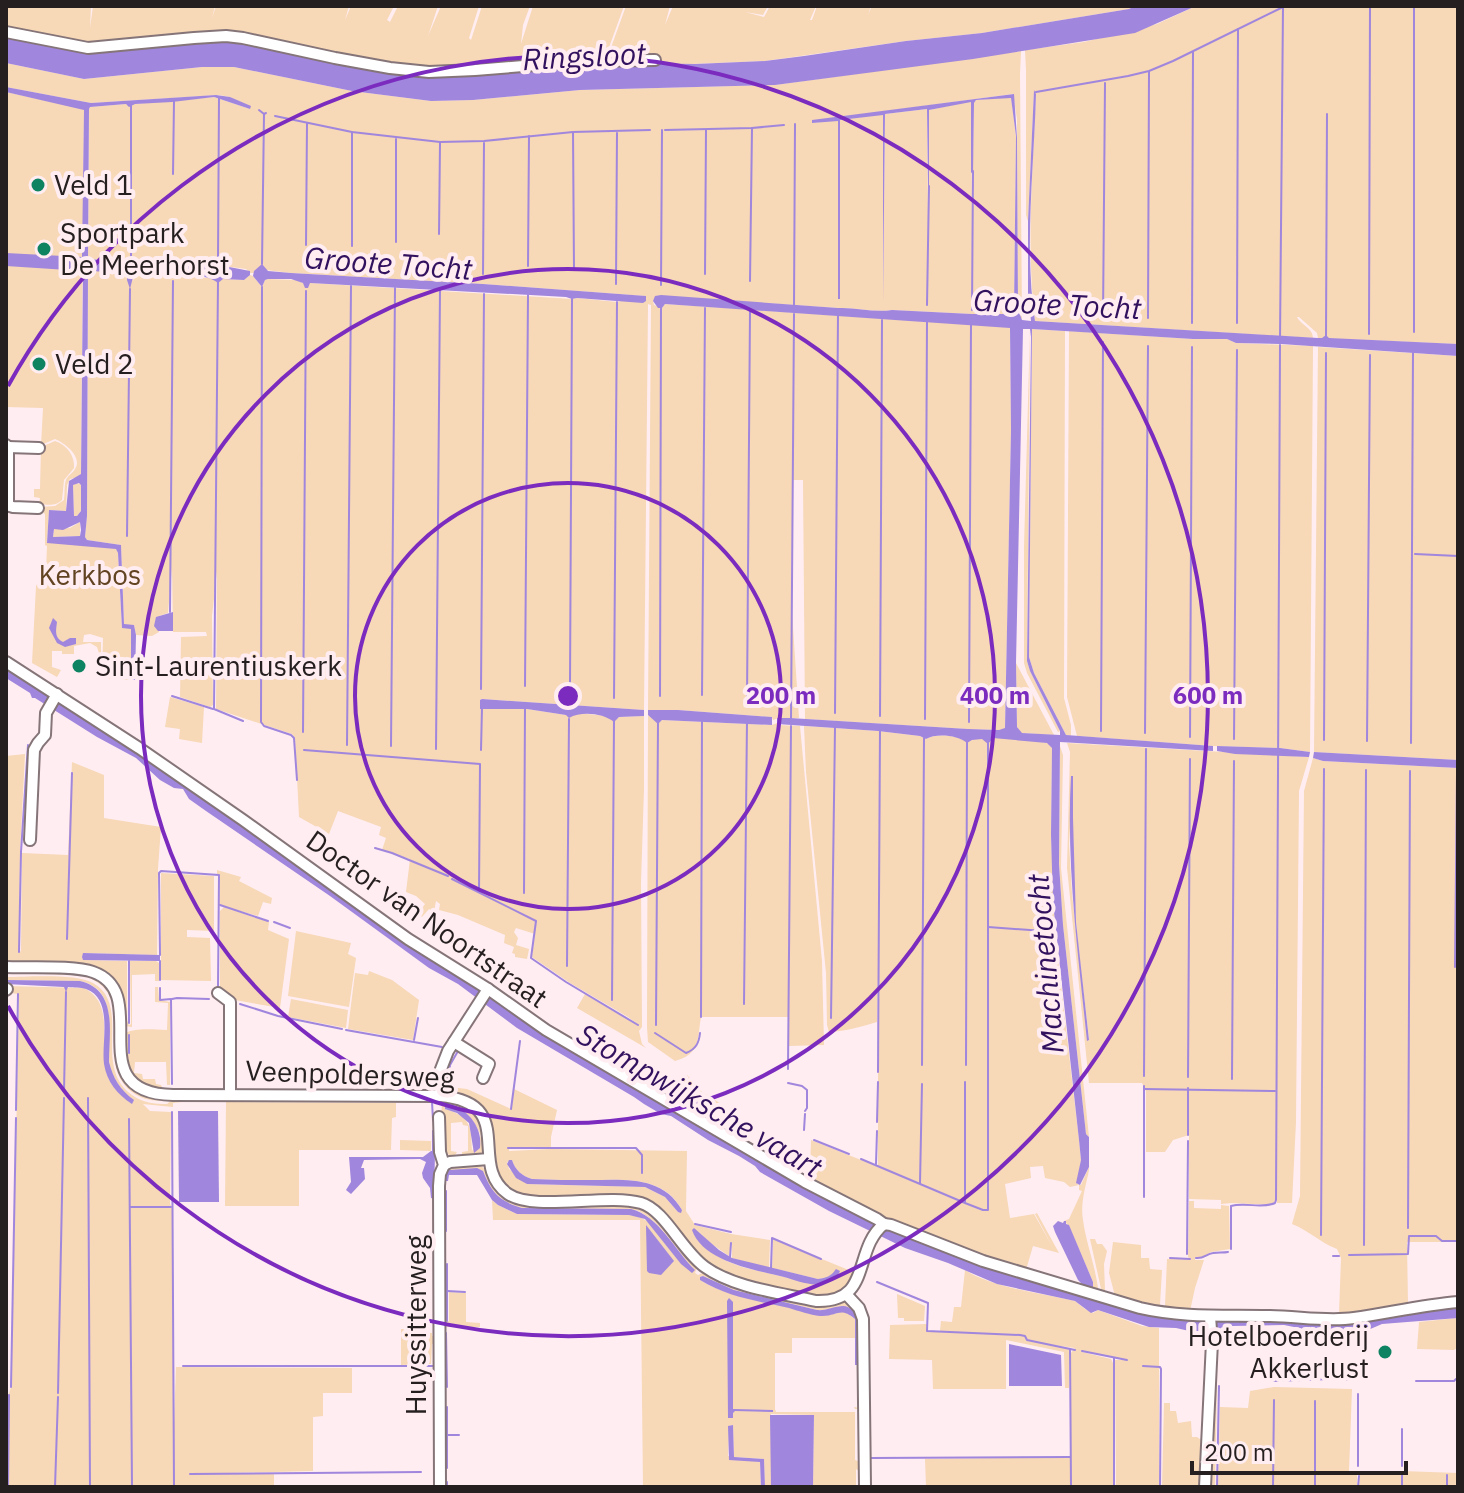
<svg xmlns="http://www.w3.org/2000/svg" width="1464" height="1493" font-family="'IBM Plex Sans',sans-serif">
  <style>
    .green { fill: #f7d8b7; fill-rule: evenodd }
    .water { fill: #a086dd; fill-rule: evenodd }
    .lines { fill: none; stroke-linecap: round; stroke-linejoin: round }
    .stream { stroke: #a086dd; stroke-width: 2 }
    .minor-casing { stroke: #857579; stroke-width: 14 }
    .minor { stroke: #fff; stroke-width: 10 }
    .ring { fill: none; stroke: #7b2cbf; stroke-width: 4 }
    .poi-dot { fill: #0e8362; stroke: #ffedf1; stroke-width: 3 }
    .labels { text-anchor: middle; stroke-width: 8; stroke-linejoin: round; paint-order: stroke }
    .poi-label { font-size: 28px; fill: #251f20; stroke: #ffedf1; text-anchor: start }
    .park-label { font-size: 28px; fill: #624422; stroke: #ffedf1 }
    .street-label { font-size: 28px; fill: #251f20; stroke: #ffedf1 }
    .water-label { font-size: 30px; font-style: italic; fill: #32115f; stroke: #ffedf1 }
    .centre { fill: #7b2cbf; stroke: #ffedf1; stroke-width: 4 }
    .ring-label { font-size: 24px; text-anchor: middle; font-weight: bold; fill: #7b2cbf; stroke: #ffedf1; stroke-width: 8; stroke-linejoin: round; paint-order: stroke }
  </style>
  <rect width="100%" height="100%" fill="#ffedf1"/>
  <g class="green">
    <polygon points="6,6 91,6 90,28 93,6 215,6 212,18 216,6 349,6 345,20 351,6 394,6 387,20 390,22 398,6 438,6 428,36 441,6 479,6 469,38 471,40 482,6 530,6 523,25 521,44 533,6 578,6 578,8 579,6 624,6 607,53 609,53 626,6 670,6 665,25 673,6 768,6 763,15 745,12 764,17 770,6 816,6 810,20 812,20 817,6 871,6 868,15 872,6 1135,6 1129,9 982,33 906,41 765,61 500,72 84,53 6,36"/>
    <path d="M1196 6H1458V344L1318 338 1317 333 1299 317H1297C1301 325 1313 328 1313 338L1035 321C1026 246 1033 169 1036 94L1034 91 1028 221 1026 215V70L1025 50 1084 42 1157 24Z"/>
    <path d="M1021 51 1020 74 1022 320 1018 309 1017 119 1013 94 812 121 813 123 838 120V299L840 120 883 114V296L885 114 927 109 928 221 929 110 971 101 972 213 974 103 976 100 1011 97 1016 136 1014 310 1012 314H972L892 310C874 313 856 307 838 308L661 296 653 301 654 305 662 308 665 304 1010 327 1011 430 1005 729 999 730 968 729 805 719 803 480H793L791 597 799 718H778L773 720 772 717 678 710H648L651 305 648 304 644 710 482 699 480 700V709H527L566 715 577 713 607 716 614 721 619 717 644 716V789L641 883 642 1027 639 1031 642 1044 646 1048 577 1008 585 994 640 1026 628 1017 570 983 532 957 535 934 516 928 514 932 518 938 516 945 529 949 527 959 515 957V954L512 953 514 947 504 943 505 935 458 915 439 910 440 904 436 901 434 912 429 909 422 917 418 914 425 904 416 896 406 892 410 859 382 850 386 838 379 835 381 827 338 811 329 834 299 817 295 738 292 734 216 709 217 571 212 616 213 705 210 707 180 697 181 637 207 636 206 632H173L172 567 168 613 159 616V632L152 636 136 635 134 625H124L121 545 87 540 85 537 87 516 88 270 112 261 89 259 88 256 89 109 90 107 126 104 129 106 134 104 214 97 250 109 230 97 219 95 91 103 6 87V63L84 79 202 67H234L352 91 431 101 473 100 580 90 775 85ZM137 262H155L160 267 164 268 171 263H221L224 266 246 269 250 273H254L258 269 291 273 483 284 645 296 617 302 577 298 572 299 310 283 308 285 296 280 268 279 265 280 262 287 253 276 250 275 244 280 173 276 159 271 154 274 135 273 133 281 129 263Z"/>
    <path d="M6 92 84 109 81 474 79 477 70 479 67 485 66 511 49 510 47 542 116 548 118 553 122 628H131V680L102 678 103 638 90 634 84 635 83 642H101V653H99L97 647 90 643 74 646V654H62V651H52V667L61 670 57 677 32 663 36 586 46 570 47 546 45 545V514L39 509 40 507 55 506 64 500C65 494 64 485 66 480 68 475 73 473 75 469 83 457 65 443 55 439L41 445 43 408 6 407Z"/>
    <polygon points="1030,329 1027,661 1030,671 1060,731 1058,732 1027,673 1024,663 1024,547"/>
    <polygon points="1032,329 1065,331 1064,698 1071,725 1071,736 1066,735 1034,673 1029,657"/>
    <polygon points="1069,331 1193,339 1227,339 1236,343 1313,346 1310,752 1280,748 1213,746 1077,736 1067,697"/>
    <polygon points="1318,347 1458,356 1458,760 1314,752"/>
    <path d="M55 441C67 445 75 456 74 468L64 480 62 500C56 506 49 505 39 504L40 498 34 497V489H40L41 447Z"/>
    <polygon points="75,483 81,484 81,511 77,516 74,516 73,485"/>
    <polygon points="80,522 80,536 53,537 54,529 70,528"/>
    <polygon points="1016,663 1054,735 1021,733 1017,727"/>
    <polygon points="170,697 204,707 202,743 179,739 180,729 165,727"/>
    <path d="M648 715 658 723 662 720 772 725 777 723 778 725 800 726 822 961 824 1045 789 1046 788 1017H701C697 1039 701 1054 675 1061L648 1042 647 1027Z"/>
    <path d="M804 726 878 731 920 736 926 739C936 733 958 735 967 742 987 732 1026 740 1048 743L1052 748 1051 835 1055 933 1079 1140 1081 1160 1077 1184 1081 1185 1089 1167V1170C1086 1186 1080 1203 1083 1220 1086 1243 1095 1265 1098 1288L1095 1291 1092 1290 1093 1282 1069 1226 1064 1221 1069 1219 1082 1191 1079 1190V1185L1070 1187 1064 1182 1045 1178 1043 1166 1030 1167 1031 1178 1005 1184 1010 1218 1034 1214 1053 1248 1035 1214 1037 1213 1059 1253 1033 1246 1026 1270 941 1243 886 1218 811 1180 810 1171 811 1140 901 1176 878 1166V979L877 1022C861 1027 846 1031 829 1032L827 1025 826 973 806 772Z"/>
    <path d="M1067 743 1309 757 1299 791 1296 1122 1292 1203H1277V1147L1275 1201 1272 1205 1232 1203 1221 1204V1200L1189 1199V1135L1173 1140 1165 1152H1146V1091L1142 1083H1089L1067 868 1070 752ZM1073 777C1072 825 1073 873 1076 921 1079 961 1085 1000 1089 1039L1088 1041 1072 894 1069 844Z"/>
    <polygon points="1060,746 1063,755 1061,868 1089,1137 1086,1134 1063,925 1059,864"/>
    <path d="M25 754 20 852 19 952 21 951 22 853 68 855 72 762 104 775V818L161 827 158 869 157 955 84 953 82 957 84 960 127 961V1021L129 1025 131 1024 130 961H156L159 963V981H155V974L132 975V1027L125 1026 124 1024C125 976 108 966 63 965 44 964 25 964 6 963V756Z"/>
    <path d="M1313 758 1323 761 1458 768V1242H1407L1408 1304 1339 1314 1341 1258 1337 1249C1319 1242 1310 1231 1292 1224L1300 1196 1304 791Z"/>
    <polygon points="217,870 241,877 239,881 272,898 271,904 263,902 258,916 219,905 220,875 217,874"/>
    <polygon points="161,873 214,876 214,931 187,930 187,937 210,938 211,981 161,980"/>
    <polygon points="224,907 269,922 268,930 289,939 280,1008 235,1000 220,988 220,911"/>
    <polygon points="296,931 351,943 348,954 356,958 349,1007 288,996"/>
    <path d="M6 971C24 972 71 969 86 974 153 998 73 1098 170 1099L168 1100C155 1102 143 1100 132 1092 90 1060 144 991 80 975L6 973Z"/>
    <polygon points="369,971 392,980 419,1000 413,1040 348,1029 355,973 368,975"/>
    <path d="M6 977C27 977 76 973 93 983 133 1006 91 1066 132 1095 143 1103 154 1104 167 1104L174 1098H179L183 1102 173 1103V1107L143 1104 150 1111 171 1112 170 1204 172 1207 174 1424 176 1367 352 1368V1393H323V1416L313 1417V1471L186 1474H274V1487H6V1393L9 1394 11 1387 19 994 9 993 6 986 84 988C120 1006 93 1054 111 1083 114 1087 121 1091 126 1094 118 1085 110 1073 109 1061 106 1032 120 990 80 981L6 980Z"/>
    <path d="M155 987H158L159 1000 170 1002V1085H167L166 1062H135L134 1073 142 1074 143 1079H155L156 1084 161 1085 163 1089C129 1085 125 1064 124 1034 135 1027 154 1030 167 1030L168 1003 155 1002Z"/>
    <polygon points="291,999 348,1010 346,1028 288,1017"/>
    <polygon points="687,1075 702,1092 723,1105 721,1108 703,1096 701,1099 698,1099 696,1103 698,1105 693,1113 673,1101"/>
    <path d="M442 1086 467 1089 511 1109 514 1089 557 1110 551 1137V1147H509V1151L551 1149 687 1151 686 1211 695 1225 731 1234 770 1240 769 1268H768L732 1258V1243L731 1242 729 1256 706 1240 696 1228 724 1260 742 1267 818 1285 833 1274 826 1278 818 1279 772 1268 773 1239 856 1273C850 1282 845 1291 834 1295 815 1301 745 1283 725 1274 716 1270 707 1263 699 1257 683 1244 667 1221 654 1205L534 1198C501 1190 498 1177 491 1147 488 1134 485 1121 482 1108L464 1095 442 1093ZM512 1160C515 1170 522 1176 532 1179 551 1180 570 1180 590 1180 624 1180 663 1175 682 1210L678 1212 665 1197 645 1187 527 1184 509 1169 507 1162Z"/>
    <path d="M442 1099C462 1103 481 1113 483 1135 484 1143 485 1147 481 1154L467 1158 462 1154V1152L468 1151V1126L463 1125 462 1122 451 1123V1151L457 1152 453 1158C435 1147 442 1118 442 1099ZM451 1104C467 1111 474 1120 481 1136L472 1151C471 1125 471 1118 446 1109Z"/>
    <polygon points="226,1102 396,1103 396,1117 392,1118 391,1150 299,1150 299,1206 225,1206"/>
    <polygon points="400,1140 431,1141 431,1151 400,1150"/>
    <path d="M478 1164C488 1169 487 1176 493 1185 501 1197 512 1203 526 1205H624L644 1209 657 1218 680 1249 697 1267 695 1273 698 1275 705 1272 816 1306H826L848 1302 858 1312 855 1314C841 1301 834 1311 817 1310L734 1290 703 1276 700 1277V1280C733 1301 792 1306 833 1314L844 1311 855 1319V1338H792V1353H775V1409L776 1412H855V1460L858 1461V1409H855L854 1407 861 1408 862 1487H859V1471L856 1469V1487H813L814 1415 771 1414V1487H765L764 1459 734 1457 733 1425 729 1426 728 1456 760 1462 761 1487H643L640 1220H493L492 1200 498 1205 517 1214 629 1215C653 1217 654 1233 669 1247 677 1255 686 1262 694 1269 675 1250 662 1221 636 1210L522 1208C499 1201 492 1193 483 1171L449 1170 444 1180 446 1184 443 1182 446 1169 452 1166Z"/>
    <polygon points="1189,1201 1194,1201 1194,1208 1221,1209 1221,1205 1229,1206 1230,1249 1211,1252 1202,1258 1195,1258 1195,1260 1204,1260 1195,1288 1190,1311 1167,1309 1165,1306 1167,1259 1191,1259 1188,1257"/>
    <polygon points="1090,1239 1095,1239 1097,1244 1102,1244 1107,1251 1104,1264 1105,1290 1102,1293"/>
    <polygon points="1113,1242 1141,1245 1141,1258 1149,1258 1150,1269 1162,1270 1160,1305 1158,1308 1115,1296 1109,1273"/>
    <polygon points="446,1264 446,1322 449,1321 449,1292 466,1293 466,1322 480,1323 480,1327 444,1327 444,1266"/>
    <path d="M965 1270C990 1287 1044 1294 1075 1301L1085 1309 1093 1313 1098 1310 1142 1326 1159 1328V1487H1116L1115 1360H1128L1083 1351 1082 1352 1111 1359 1113 1363V1487H926L925 1459 1071 1457V1353L1075 1348 1046 1344 1069 1349V1388H1065L1064 1352 1006 1340V1389H933L932 1360 889 1359 890 1325 927 1324 928 1331H940L941 1321 952 1322 954 1307H961Z"/>
    <polygon points="897,1294 925,1306 924,1321 904,1321 904,1318 898,1318"/>
    <polygon points="1457,1318 1458,1347 1454,1350 1417,1349 1419,1322"/>
    <polygon points="401,1329 408,1329 408,1332 432,1333 432,1336 435,1336 435,1344 432,1344 431,1364 401,1365"/>
    <polygon points="1217,1384 1215,1487 1212,1487 1214,1385"/>
    <polygon points="1274,1387 1352,1389 1349,1471 1357,1472 1357,1487 1218,1487 1220,1407 1248,1408 1250,1391"/>
    <polygon points="1164,1403 1170,1403 1170,1411 1176,1411 1178,1423 1191,1421 1192,1437 1197,1437 1204,1442 1203,1487 1162,1487"/>
    <polygon points="1402,1471 1458,1473 1458,1487 1359,1487 1360,1472"/>
  </g>
  <g class="water">
    <polygon points="1135,6 1196,6 1135,33 973,59 775,85 580,90 473,100 431,101 352,91 234,67 202,67 84,79 6,63 6,36 89,53 194,42 229,40 389,72 636,63 695,64 765,61 804,56 906,41 982,33 1129,9"/>
    <path d="M6 87 91 103 216 95 230 97 251 106 250 109 214 97 172 102 135 104 129 107 126 104 90 107 89 109 88 256 89 259 113 261 112 272 88 271 87 516 85 537 87 540 121 545 124 624 134 625 136 635 135 680H131V629L122 628 118 553 116 549 47 543 49 510 66 511 69 481 81 474 83 271 6 266V253L82 257 84 110 6 92ZM79 483 81 485V511L77 516H74L73 485ZM80 522 81 530 80 536 53 537 54 529 63 530Z"/>
    <path d="M1034 90 1036 94C1034 167 1024 249 1035 321L1318 338H1322L1326 335 1329 338 1458 344V356L1281 344 1236 343 1227 339H1193L1032 329 1029 657 1034 673 1066 735 1213 746V751L1060 742 1059 864 1063 925 1086 1134 1089 1137V1167L1080 1185 1076 1183 1081 1160 1079 1140 1053 903 1051 835 1052 748 1047 743 993 738 988 744 982 739 972 740 967 743C958 735 936 733 926 739L920 736 878 731 777 724V718H790L968 729 999 730 1005 728 1011 430 1010 328 665 304 662 308H658L653 301 655 296 661 295 838 308C856 307 874 313 892 310L972 314H1011L1014 310 1016 136 1011 98 976 100 974 103 973 175 971 172V102L929 110V188L928 185 927 109 885 114 883 301V115L840 120V299H838V121L812 123V120L1014 94 1017 138 1018 309 1022 320 1031 321 1028 293V221ZM1023 329H1030L1031 337 1027 661 1030 671 1060 731V735L1022 733 1017 727 1016 663Z"/>
    <path d="M218 257 224 266 250 271V275L244 280 223 279 218 283C204 271 180 280 164 271V268L171 263H212Z"/>
    <polygon points="156,262 160,267 159,271 154,274 134,273 130,289 127,280 127,263"/>
    <polygon points="262,264 268,271 291,273 483,284 646,296 646,301 643,303 577,298 572,299 566,297 310,283 308,288 305,288 303,283 291,279 268,279 265,280 262,287 253,276 254,271"/>
    <polygon points="173,612 173,631 158,631 154,626 156,617"/>
    <path d="M53 618 57 622C56 630 54 638 63 642L70 638H76V644L65 647 57 643 49 628Z"/>
    <path d="M6 667 134 749 283 853 414 947 868 1218C873 1227 886 1233 896 1231L1002 1272 1213 1323 1215 1321 1284 1320 1458 1306V1318L1382 1324 1368 1330 1343 1333H1316L1314 1331 1284 1325 1232 1326 1222 1337 1218 1336 1216 1330 1198 1333 1176 1328 1149 1327 1098 1310 1091 1313 1075 1301 997 1284 948 1263 905 1248 829 1211 760 1172 755 1166 739 1156 708 1140 671 1116 661 1114 644 1104 634 1097 517 1028 458 984 429 968 330 896 206 811 189 799 183 789 174 788 160 780 136 758 97 737 35 698H32L30 693 6 678Z"/>
    <path d="M482 699 644 710V716L619 717 614 722C603 713 581 711 569 718L566 715 527 709H480V700Z"/>
    <polygon points="648,710 678,710 772,717 772,725 662,720 658,724 648,715"/>
    <polygon points="1217,746 1280,748 1310,752 1309,757 1235,754 1217,751"/>
    <polygon points="1314,752 1458,760 1458,768 1323,761 1313,758"/>
    <path d="M1071 776H1073V818L1076 922 1089 1040 1087 1041C1078 953 1066 865 1071 776Z"/>
    <polygon points="83,953 160,955 160,961 83,960 82,957"/>
    <path d="M6 980 80 981C118 990 109 1032 109 1062 113 1078 120 1090 134 1100L132 1104C117 1094 107 1082 104 1064 101 1042 114 999 86 989 81 987 74 988 68 987L66 992 64 987 6 984Z"/>
    <path d="M451 1104C469 1111 483 1128 480 1148L474 1153 469 1123 457 1113 445 1109V1106Z"/>
    <polygon points="178,1111 218,1111 219,1202 179,1202"/>
    <polygon points="431,1151 435,1151 434,1199 431,1198 430,1188 423,1178 422,1173 426,1162 420,1159 364,1160 361,1168 364,1168 365,1179 351,1194 346,1190 351,1182 349,1157 423,1157"/>
    <path d="M509 1160H512C515 1170 522 1176 532 1179 551 1180 570 1180 590 1180 624 1180 662 1175 682 1210L681 1213 678 1212 665 1197 645 1187 527 1184 516 1178 507 1164Z"/>
    <path d="M477 1168 483 1171C492 1193 499 1201 522 1208L631 1209C659 1216 674 1249 695 1270L692 1273 681 1264 645 1219 629 1215 517 1214 498 1205 492 1200 477 1175H449L448 1181H444V1174L449 1170Z"/>
    <polygon points="1058,1221 1063,1223 1064,1221 1066,1221 1066,1224 1069,1225 1093,1282 1093,1287 1091,1288 1083,1285 1078,1280 1055,1232 1053,1226"/>
    <polygon points="646,1225 674,1261 661,1275 649,1273 647,1271"/>
    <path d="M694 1228 719 1250 732 1258 818 1279C827 1278 831 1276 836 1269L840 1271C837 1279 830 1283 821 1284 809 1286 795 1280 784 1277 756 1270 703 1262 692 1230Z"/>
    <path d="M703 1276 734 1290 817 1310C826 1311 835 1306 843 1306 865 1307 859 1351 859 1365H855V1319C839 1306 838 1317 820 1316 810 1315 799 1311 789 1308 758 1301 727 1297 700 1280V1277Z"/>
    <polygon points="729,1298 733,1302 733,1409 773,1410 773,1412 735,1411 733,1413 733,1418 728,1418 727,1301"/>
    <polygon points="1009,1344 1061,1355 1062,1386 1009,1386"/>
    <polygon points="770,1415 814,1415 813,1487 771,1487"/>
    <polygon points="733,1425 734,1457 764,1459 765,1487 761,1487 760,1462 729,1460 728,1426"/>
  </g>
  <g class="lines">
    <g class="stream">
      <polyline points="1036,92 1128,76 1149,71 1173,61 1283,7 1280,339"/>
      <polyline points="259,110 264,114 266,113"/>
      <polyline points="275,116 352,132 440,142 484,141 573,132 650,130"/>
      <polyline points="665,130 752,128 784,125"/>
      <polyline points="352,132 352,246"/>
      <polyline points="573,132 574,270"/>
      <polyline points="173,174 174,101"/>
      <polyline points="439,234 440,143"/>
      <polyline points="396,242 396,139"/>
      <polyline points="306,245 307,123"/>
      <polyline points="131,256 131,105"/>
      <polyline points="218,259 219,97"/>
      <polyline points="262,264 264,114"/>
      <polyline points="528,266 529,136"/>
      <polyline points="483,274 484,143"/>
      <polyline points="705,274 706,130"/>
      <polyline points="218,281 214,709 243,721"/>
      <polyline points="750,281 752,128"/>
      <polyline points="616,284 617,133"/>
      <polyline points="661,285 662,130"/>
      <polyline points="262,287 261,722 264,726 291,735 294,738 297,780"/>
      <polyline points="794,305 795,124"/>
      <polyline points="927,305 929,186"/>
      <polyline points="972,310 973,171"/>
      <polyline points="1103,318 1105,83"/>
      <polyline points="1148,318 1149,72"/>
      <polyline points="1192,323 1193,52"/>
      <polyline points="1237,323 1238,29"/>
      <polyline points="1414,332 1414,6"/>
      <polyline points="1369,334 1370,6"/>
      <polyline points="1326,337 1327,114"/>
      <polyline points="127,536 130,289"/>
      <polyline points="1457,541 1458,443"/>
      <polyline points="1415,554 1458,556"/>
      <polyline points="170,612 173,281"/>
      <polyline points="570,685 572,299"/>
      <polyline points="525,686 528,295"/>
      <polyline points="481,689 484,294"/>
      <polyline points="702,695 705,308"/>
      <polyline points="172,696 213,709"/>
      <polyline points="660,696 661,308"/>
      <polyline points="614,698 617,302"/>
      <polyline points="747,700 750,311"/>
      <polyline points="835,713 838,314"/>
      <polyline points="880,716 882,320"/>
      <polyline points="925,719 927,321"/>
      <polyline points="791,720 794,314"/>
      <polyline points="969,722 971,323"/>
      <polyline points="1101,731 1103,342"/>
      <polyline points="303,732 306,291"/>
      <polyline points="1145,733 1148,346"/>
      <polyline points="1190,737 1192,347"/>
      <polyline points="1234,739 1237,350"/>
      <polyline points="1324,740 1326,353"/>
      <polyline points="1367,741 1370,355"/>
      <polyline points="1411,743 1413,352"/>
      <polyline points="347,745 351,286"/>
      <polyline points="391,746 395,288"/>
      <polyline points="436,749 440,290"/>
      <polyline points="304,750 480,764 479,892"/>
      <polyline points="481,750 482,707"/>
      <polyline points="375,848 392,853 448,876"/>
      <polyline points="452,879 536,921 531,958 566,982 638,1025"/>
      <polyline points="524,893 525,707"/>
      <polyline points="220,905 268,921"/>
      <polyline points="274,922 290,928"/>
      <polyline points="988,927 1058,932"/>
      <polyline points="67,939 72,773"/>
      <polyline points="19,952 21,852 28,745"/>
      <polyline points="160,955 159,873 161,871 219,875 218,987"/>
      <polyline points="567,966 569,719"/>
      <polyline points="1455,967 1457,774"/>
      <polyline points="160,980 160,961"/>
      <polyline points="160,988 160,1000 171,999 172,1084"/>
      <polyline points="172,999 177,998 209,999"/>
      <polyline points="612,1000 614,721"/>
      <polyline points="240,1004 278,1016 342,1029"/>
      <polyline points="744,1004 747,721"/>
      <polyline points="701,1017 702,718"/>
      <polyline points="831,1018 835,728"/>
      <polyline points="129,1023 129,961"/>
      <polyline points="656,1025 658,722"/>
      <polyline points="346,1030 442,1047"/>
      <path d="M655 1033 686 1053C696 1049 699 1043 700 1033"/>
      <polyline points="129,1035 129,1053"/>
      <polyline points="414,1040 418,1018"/>
      <polyline points="922,1065 924,738"/>
      <polyline points="966,1065 967,742"/>
      <polyline points="788,1069 791,726"/>
      <polyline points="878,1072 880,729"/>
      <polyline points="1144,1076 1146,749"/>
      <polyline points="1188,1077 1190,759"/>
      <polyline points="1232,1079 1234,761"/>
      <polyline points="788,1083 802,1086 807,1090 807,1108 805,1111"/>
      <polyline points="1144,1086 1144,1197"/>
      <polyline points="448,1087 450,1065 458,1051"/>
      <polyline points="1188,1088 1188,1135"/>
      <polyline points="1144,1089 1275,1091"/>
      <polyline points="64,1091 66,992"/>
      <polyline points="88,1098 90,1487"/>
      <polyline points="432,1102 433,1120"/>
      <polyline points="511,1109 520,1041"/>
      <polyline points="16,1110 18,994"/>
      <polyline points="172,1112 174,1487"/>
      <polyline points="129,1119 132,1487"/>
      <polyline points="877,1122 878,1082"/>
      <polyline points="804,1130 805,1114"/>
      <polyline points="814,1140 849,1154"/>
      <polyline points="508,1148 636,1148 642,1155 642,1173"/>
      <polyline points="433,1151 433,1131"/>
      <polyline points="861,1159 965,1203 983,1210 988,1210 988,741"/>
      <polyline points="876,1164 877,1131"/>
      <polyline points="920,1183 922,1084"/>
      <polyline points="965,1202 965,1082"/>
      <polyline points="130,1207 171,1207"/>
      <polyline points="434,1209 434,1227"/>
      <polyline points="695,1224 731,1232"/>
      <polyline points="1408,1228 1410,771"/>
      <polyline points="446,1231 446,1191"/>
      <polyline points="1321,1235 1324,769"/>
      <polyline points="434,1238 434,1283"/>
      <polyline points="1364,1245 1366,770"/>
      <path d="M1231 1249V1206C1245 1202 1263 1209 1275 1203L1276 1200 1280 345"/>
      <polyline points="1187,1254 1188,1141"/>
      <polyline points="1349,1255 1408,1254 1409,1236 1436,1236 1442,1241 1458,1241"/>
      <polyline points="1333,1256 1339,1256"/>
      <polyline points="730,1257 731,1243"/>
      <polyline points="1170,1258 1190,1259"/>
      <path d="M1196 1258C1204 1259 1206 1254 1213 1253 1218 1252 1223 1253 1228 1252"/>
      <polyline points="447,1264 447,1321"/>
      <polyline points="771,1268 772,1238 821,1259"/>
      <polyline points="877,1282 928,1303 927,1331 1020,1335 1025,1336 1027,1340 1075,1350"/>
      <polyline points="447,1291 465,1292"/>
      <polyline points="434,1304 434,1336"/>
      <polyline points="446,1333 447,1387"/>
      <polyline points="1070,1349 1071,1487"/>
      <polyline points="1082,1351 1127,1360"/>
      <polyline points="1114,1358 1114,1487"/>
      <polyline points="183,1366 434,1366"/>
      <polyline points="1143,1366 1160,1367 1161,1369 1160,1487"/>
      <polyline points="1335,1380 1356,1380"/>
      <polyline points="1273,1381 1330,1379"/>
      <polyline points="1416,1381 1454,1381 1456,1379"/>
      <polyline points="11,1387 16,1118"/>
      <polyline points="434,1388 434,1344"/>
      <polyline points="58,1393 64,1098"/>
      <polyline points="1358,1394 1358,1466"/>
      <polyline points="434,1398 434,1417"/>
      <polyline points="447,1407 447,1468"/>
      <polyline points="434,1427 434,1467"/>
      <polyline points="448,1435 459,1435"/>
      <polyline points="870,1458 1070,1457"/>
      <polyline points="1402,1466 1402,1429"/>
      <polyline points="190,1474 421,1472"/>
      <polyline points="434,1486 434,1487"/>
      <polyline points="8,1487 9,1395"/>
      <polyline points="55,1487 58,1397"/>
      <polyline points="447,1487 447,1482"/>
      <polyline points="1217,1487 1219,1386"/>
      <polyline points="1273,1487 1274,1400"/>
      <polyline points="1315,1487 1315,1401"/>
      <polyline points="1358,1487 1359,1476"/>
      <polyline points="1402,1487 1402,1473"/>
      <polyline points="1447,1487 1447,1475"/>
    </g>
    <defs>
      <g id="minor">
        <polyline points="6,32 88,48 194,38 226,36 243,38 335,58 390,68 429,72 475,70 584,61 655,60"/>
        <polyline points="6,445 8,447 8,505"/>
        <polyline points="8,447 39,448"/>
        <polyline points="6,505 13,507 38,508"/>
        <path d="M6 662 139 748 243 820 408 939 488 989 546 1030 805 1182 877 1219 884 1224 891 1225 983 1261 1140 1308C1183 1318 1225 1315 1268 1316 1297 1316 1326 1322 1354 1318 1389 1313 1423 1305 1458 1302"/>
        <polyline points="30,840 34,750 38,743 45,735 46,713 57,694"/>
        <path d="M6 967C28 968 75 965 93 972 155 994 77 1093 173 1095L440 1096C519 1103 466 1164 508 1194 534 1212 607 1193 641 1203 665 1210 682 1251 705 1267 734 1288 781 1293 816 1301 873 1303 852 1250 884 1224"/>
        <polyline points="6,990 7,989"/>
        <polyline points="218,993 230,1002 230,1095"/>
        <polyline points="454,1042 489,1064 483,1078"/>
        <polyline points="440,1096 441,1069 448,1051 488,989"/>
        <polyline points="439,1117 440,1152 444,1165 440,1174 439,1186 440,1487"/>
        <polyline points="444,1165 450,1162 489,1159"/>
        <polyline points="846,1294 859,1308 863,1319 865,1487"/>
        <polyline points="1205,1487 1212,1342 1210,1317"/>
      </g>
    </defs>
    <use href="#minor" class="minor-casing"/>
    <use href="#minor" class="minor"/>
  </g>
  <g class="ring">
    <circle cx="568" cy="696" r="213"/>
    <circle cx="568" cy="696" r="427"/>
    <path d="M8 386A640 640 0 1 1 8 1006"/>
  </g>
  <g class="poi-dot">
    <circle cx="38" cy="185" r="8"/>
    <circle cx="44" cy="249" r="8"/>
    <circle cx="39" cy="364" r="8"/>
    <circle cx="79" cy="666" r="8"/>
    <circle cx="1385" cy="1352" r="8"/>
  </g>
  <g class="labels">
    <g class="poi-label">
      <text x="54" y="195">Veld 1</text>
      <text x="60" y="243">Sportpark<tspan x="60" dy="32">De Meerhorst</tspan></text>
      <text x="55" y="374">Veld 2</text>
      <text x="95" y="676">Sint-Laurentiuskerk</text>
      <text x="1369" y="1346" text-anchor="end">Hotelboerderij<tspan x="1369" dy="32">Akkerlust</tspan></text>
    </g>
    <g class="park-label">
      <text x="90" y="585">Kerkbos</text>
    </g>
    <g class="street-label">
      <text transform="translate(427 919) rotate(35)" y="10">Doctor van Noortstraat</text>
      <text transform="translate(350 1074) rotate(2)" y="10">Veenpoldersweg</text>
      <text transform="translate(416 1325) rotate(-90)" y="10">Huyssitterweg</text>
    </g>
    <g class="water-label">
      <text transform="translate(584 57) rotate(-3)" y="10">Ringsloot</text>
      <text transform="translate(388 264) rotate(4)" y="10">Groote Tocht</text>
      <text transform="translate(1057 305) rotate(3)" y="10">Groote Tocht</text>
      <text transform="translate(1046 964) rotate(-95)" y="10">Machinetocht</text>
      <text transform="translate(699 1101) rotate(30)" y="10">Stompwijksche vaart</text>
    </g>
  </g>
  <circle cx="568" cy="696" r="12" class="centre"/>
  <g class="ring-label">
    <text x="781" y="704">200 m</text>
    <text x="995" y="704">400 m</text>
    <text x="1208" y="704">600 m</text>
  </g>
  <rect width="1464" height="1493" fill="none" stroke="#251f20" stroke-width="16"/>
  <path d="M1192 1461v12h214v-12" fill="none" stroke="#251f20" stroke-width="4"/>
  <text x="1204" y="1461" font-size="24" fill="#251f20" stroke="#ffedf1" stroke-width="6" paint-order="stroke">200 m</text>
</svg>
